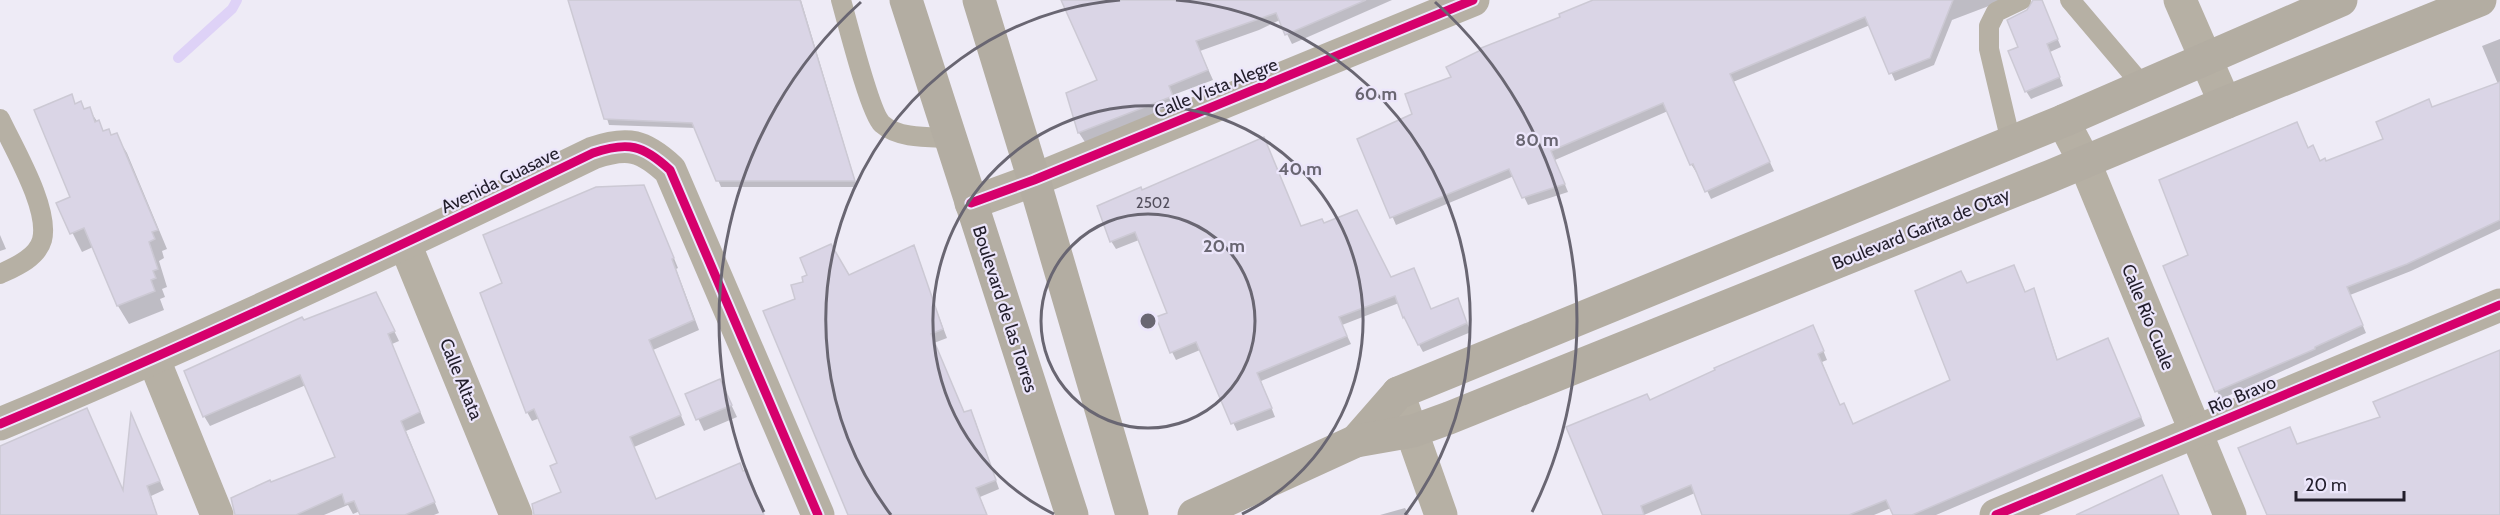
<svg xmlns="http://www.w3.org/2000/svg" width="2500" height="515" font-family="Cabin,sans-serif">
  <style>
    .shadow { fill: #0003 }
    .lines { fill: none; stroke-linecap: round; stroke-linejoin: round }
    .stream { stroke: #ded2f7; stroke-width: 10 }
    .building { fill: #dad5e6; stroke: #ccc9d4; stroke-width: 1.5 }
    .lane { stroke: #b6b0a4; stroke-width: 20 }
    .street { stroke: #b6b0a4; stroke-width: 33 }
    .secondary { stroke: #b3ada2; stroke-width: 33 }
    .cycleway-casing { stroke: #ece6fb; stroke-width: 13 }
    .cycleway { stroke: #d6006c; stroke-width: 9 }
    .ring { fill: none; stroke: #696672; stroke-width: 3 }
    .labels { text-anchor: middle; stroke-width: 4.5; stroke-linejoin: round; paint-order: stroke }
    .number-label { font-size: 15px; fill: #524e5c }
    .street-label { font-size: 18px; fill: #221e2b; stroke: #ece6fb }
    .centre { fill: #696672; stroke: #ece6fb; stroke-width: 3 }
    .ring-label { font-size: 18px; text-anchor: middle; font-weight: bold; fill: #696672; stroke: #ece6fb; stroke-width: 4.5; stroke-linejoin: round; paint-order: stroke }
  </style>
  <rect width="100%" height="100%" fill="#eeebf6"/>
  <g class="shadow">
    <polygon points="569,0 801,0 857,187 721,187 696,128 609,125"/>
    <polygon points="1063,0 1392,0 1292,44 1280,20 1259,30 1200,51 1213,80 1173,95 1177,105 1085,142 1079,133 1068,94 1100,81"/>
    <polygon points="1597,0 2016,0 2002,1 1952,20 1934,65 1895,81 1870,25 1733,82 1774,171 1711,199 1698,171 1696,172 1691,164 1668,111 1555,160 1568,192 1528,205 1514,176 1396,225 1359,139 1414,115 1453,78"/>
    <polygon points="2033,0 2041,0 2061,47 2050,52 2063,86 2031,99 2026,91 2020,48"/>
    <polygon points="2500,39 2500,229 2411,271 2350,295 2366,333 2221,399 2217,391 2190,256 2297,124 2309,149 2320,162 2326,162 2385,140 2432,108 2498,84 2482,46"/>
    <polygon points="71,96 76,105 84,110 89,109 104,132 109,131 112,136 116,135 127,153 167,249 162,251 164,258 159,261 167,287 162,289 165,297 160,299 164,310 129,324 118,306 93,247 82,252 58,204 72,198"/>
    <polygon points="1142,192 1302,227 1324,225 1432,310 1457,300 1471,332 1423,352 1404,317 1399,303 1342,325 1351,344 1261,381 1275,417 1237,431 1200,350 1176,360 1172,352 1158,318 1169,313 1139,240 1116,249 1111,241"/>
    <polygon points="649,197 678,268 676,269 699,330 653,350 685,425 634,447 657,501 746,472 764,515 550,515 563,492 559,464 540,418 532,421 527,412 504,284"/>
    <polygon points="0,235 6,249 0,251"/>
    <polygon points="913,247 947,338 934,343 965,414 970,412 975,420 999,489 980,497 987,515 850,515 849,277"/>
    <polygon points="2014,266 2026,293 2033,290 2037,298 2058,361 2108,340 2145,426 1936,515 1895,515 1891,508 1874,515 1704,515 1695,493 1644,515 1605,515 1650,401 1817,335 1827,360 1822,362 1840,407 1844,405 1853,425 1952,381 1967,285"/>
    <polygon points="381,304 399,341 392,344 425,423 406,431 439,513 434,515 362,515 360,511 353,514 348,505 324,515 246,515 270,484 337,457 306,385 210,426 204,416 303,321"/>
    <polygon points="720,381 737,417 704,431 687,395"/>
    <polygon points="132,418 164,490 151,496 157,515 0,515 0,447 124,494"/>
    <polygon points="1405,508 1409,515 1380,515"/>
  </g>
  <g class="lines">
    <polyline class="stream" points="178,58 232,9 237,0"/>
  </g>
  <g class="building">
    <polygon points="568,0 800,0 855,181 716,181 692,123 604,119"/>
    <polygon points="1061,0 1366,0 1285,35 1276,13 1196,41 1208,70 1169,86 1173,96 1078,133 1066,93 1097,80"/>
    <polygon points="1593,0 1953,0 1930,58 1889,74 1865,17 1730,74 1770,162 1705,192 1693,164 1690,165 1663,103 1551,151 1565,184 1522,198 1509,169 1390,218 1357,139 1412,114 1405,94 1451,77 1446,67 1481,50 1481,48 1560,17 1559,14"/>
    <polygon points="2033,0 2042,0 2058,39 2047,44 2060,77 2025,92 2008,51 2018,47 2007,20 2027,10"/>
    <polygon points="2500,82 2500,220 2407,264 2347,287 2363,325 2315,347 2315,349 2215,392 2163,266 2188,255 2159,180 2297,122 2308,148 2313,145 2320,161 2325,158 2326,161 2383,139 2376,122 2429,99 2432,107"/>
    <polygon points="72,94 75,104 81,101 84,109 90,107 95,122 99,120 103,131 109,129 111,135 117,133 158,230 152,232 155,239 149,242 158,269 153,271 156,278 151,280 155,291 117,306 84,228 70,234 56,203 70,197 34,110"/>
    <polygon points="1264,137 1301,226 1322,219 1324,223 1357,210 1391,277 1414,268 1431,309 1458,298 1467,323 1418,345 1404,317 1403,318 1395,296 1339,317 1347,336 1257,373 1272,408 1231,424 1196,342 1170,353 1156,317 1167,313 1135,232 1110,242 1097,206 1141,187 1142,190"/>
    <polygon points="644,185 674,258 672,259 694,320 649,340 681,415 630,437 656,499 740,463 743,471 747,470 764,515 534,515 532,504 561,492 550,466 557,463 534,409 526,413 480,293 502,283 483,235 596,187"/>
    <polygon points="831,244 849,275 914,245 943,329 931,334 964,412 971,410 996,480 976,488 987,515 848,515 763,311 795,299 791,285 803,282 802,277 807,275 800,258"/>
    <polygon points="2014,265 2025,292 2034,288 2057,360 2108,338 2141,417 1912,515 1893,515 1886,500 1849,515 1702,515 1691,485 1641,506 1644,515 1603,515 1566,427 1647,394 1650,400 1715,370 1714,368 1813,325 1824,351 1818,354 1840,405 1844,403 1853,424 1950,380 1915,291 1961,271 1967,283"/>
    <polygon points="376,292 395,331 388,334 420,412 401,421 435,502 405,515 360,515 354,501 345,504 342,494 296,515 235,515 231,498 270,480 271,482 335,457 300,375 203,417 184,371 302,317 304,320"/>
    <polygon points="2500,350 2500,515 2267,515 2238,448 2290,427 2297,444 2380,417 2373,402"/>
    <polygon points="720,379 732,405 696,420 685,394"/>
    <polygon points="87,408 123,490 131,413 160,481 147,486 157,515 0,515 0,446"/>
    <polygon points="2162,475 2179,515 2076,515"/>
  </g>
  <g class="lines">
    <g class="lane">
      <path d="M841 0C847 21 870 113 882 124 899 139 930 137 950 138"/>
      <polyline points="2070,0 2143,86"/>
      <path d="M0 119C14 149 50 209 42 240 37 258 15 267 0 274"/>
      <polyline points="2011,142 1989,49 1989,26 1996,12 2021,0"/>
    </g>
    <g class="street">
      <polyline points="2180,0 2225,103"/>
      <polyline points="2063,121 2084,161 2230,515"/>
      <polyline points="971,203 1034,180 1473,0"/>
      <polyline points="405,244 516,515"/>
      <polyline points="154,360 217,515"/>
      <polyline points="1398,393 1441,515"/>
      <path d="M0 424C201 340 397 248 593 153 628 141 643 145 670 170L818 515"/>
      <polyline points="1996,515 2500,305"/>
    </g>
    <g class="secondary">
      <polyline points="906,0 1072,515"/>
      <polyline points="979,0 1034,180 1132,515"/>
      <polyline points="1356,441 1398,393 2063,121 2341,0"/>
      <polyline points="1194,515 1356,441 1413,431 1449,418 2051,176 2225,103 2480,0"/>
    </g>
    <defs>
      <g id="cycleway">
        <polyline points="971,203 1034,180 1473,0"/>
        <path d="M0 424C201 340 397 248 593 153 628 141 643 145 670 170L818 515"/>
        <polyline points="1996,515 2500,305"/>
      </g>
    </defs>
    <use href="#cycleway" class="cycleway-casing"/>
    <use href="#cycleway" class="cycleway"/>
  </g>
  <g class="ring">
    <circle cx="1148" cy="321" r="107"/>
    <path d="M1054 514A215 215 0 1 1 1242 514"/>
    <path d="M891 515A322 322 0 0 1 1120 0M1176 0A322 322 0 0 1 1405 515"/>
    <path d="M764 512A429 429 0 0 1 861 2M1435 2A429 429 0 0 1 1532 512"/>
  </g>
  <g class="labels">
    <g class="number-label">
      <text x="1153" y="208">2502</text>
    </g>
    <g class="street-label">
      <text transform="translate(1216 88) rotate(-22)" y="6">Calle Vista Alegre</text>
      <text transform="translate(500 180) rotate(-26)" y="6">Avenida Guasave</text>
      <text transform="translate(1921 229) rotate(-22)" y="6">Boulevard Garita de Otay</text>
      <text transform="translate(1005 309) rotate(72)" y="6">Boulevard de las Torres</text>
      <text transform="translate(2148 317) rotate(68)" y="6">Calle Río Cuale</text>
      <text transform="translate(461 379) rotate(68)" y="6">Calle Altata</text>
      <text transform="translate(2242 395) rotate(-23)" y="6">Río Bravo</text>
    </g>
  </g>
  <circle cx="1148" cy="321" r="9" class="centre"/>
  <g class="ring-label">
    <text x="1376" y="100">60 m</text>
    <text x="1537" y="146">80 m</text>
    <text x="1300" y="175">40 m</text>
    <text x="1224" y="252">20 m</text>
  </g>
  <path d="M2296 491v9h108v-9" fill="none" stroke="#221e2b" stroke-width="3"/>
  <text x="2305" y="491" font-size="18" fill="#221e2b" stroke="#ece6fb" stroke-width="4.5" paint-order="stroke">20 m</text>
</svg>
